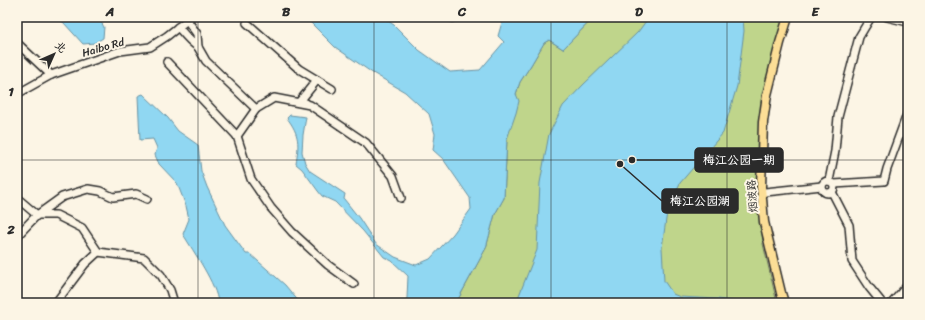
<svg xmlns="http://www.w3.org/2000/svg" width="925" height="320" font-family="Sriracha,'LXGW WenKai TC',sans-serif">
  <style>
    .green { fill: #bfd58b; stroke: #75805b }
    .water { fill: #90d7f2; stroke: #6892a2 }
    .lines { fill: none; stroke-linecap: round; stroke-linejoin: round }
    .minor-casing { stroke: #2b2b2b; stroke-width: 10 }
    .major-casing { stroke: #2b2b2b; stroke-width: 11 }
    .minor { stroke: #fcf5e5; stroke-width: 7 }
    .major { stroke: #fcde96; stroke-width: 8 }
    .grid { fill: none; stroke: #2b2b2b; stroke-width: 1; stroke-opacity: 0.55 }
    .labels { text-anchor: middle; stroke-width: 4; stroke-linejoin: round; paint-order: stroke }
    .street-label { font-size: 11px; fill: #2b2b2b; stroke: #fcf5e5 }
    .leader { fill: none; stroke: #2b2b2b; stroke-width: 1.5 }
    .callout-dot { fill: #2b2b2b; stroke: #fcf5e5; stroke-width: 1.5 }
    .callout { fill: #2b2b2b; stroke: #2b2b2b; stroke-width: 1.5 }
    .callout-label { font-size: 12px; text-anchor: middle; font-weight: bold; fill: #fff }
    .neatline { fill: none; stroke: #2b2b2b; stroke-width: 1.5 }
    .grid-label { font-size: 13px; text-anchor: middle; font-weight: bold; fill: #2b2b2b }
  </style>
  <rect width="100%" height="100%" fill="#fcf5e5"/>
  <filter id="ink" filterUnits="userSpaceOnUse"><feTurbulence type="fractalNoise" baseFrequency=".025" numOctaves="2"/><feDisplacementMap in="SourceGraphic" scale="8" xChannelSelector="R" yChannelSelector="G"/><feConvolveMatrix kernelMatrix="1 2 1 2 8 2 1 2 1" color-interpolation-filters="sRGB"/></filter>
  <g filter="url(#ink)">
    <polygon class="green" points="594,17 786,17 775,44 759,119 757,180 763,244 777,303 456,303 486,248 495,214 504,198 507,139 516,94 520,82 531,65 544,43 549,40 563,49"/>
    <g class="water">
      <polygon points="57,17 98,17 104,27 103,38 95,43 83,44 64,23"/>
      <path d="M305 17H382L394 25 419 50 450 72 480 70 504 42 498 36 503 19 502 17H594L563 49 549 40 544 43 531 65 520 82 516 94 519 101 516 113 507 139 504 198 495 214 486 248 456 303H405L407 298 408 276 392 261 384 257 363 231 335 202 322 196 318 191 302 169 296 164C299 144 300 135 287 118L290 115 306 117 303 135 302 152 305 163 310 171 345 194 344 199 359 218 376 244 395 257 416 265 430 259 453 234 471 209 470 198 443 159 433 150 435 134 429 114 405 92 371 72 335 47Z"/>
      <polygon points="649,17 743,17 744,31 737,86 723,133 680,183 667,212 662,248 664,281 673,294 680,297 718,299 732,301 735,303 516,303 537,250 540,183 549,134 563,106 583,85 638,32"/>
      <path d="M143 94 168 118 178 131 198 145 201 171 207 187 225 225 246 254H250L285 285 300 303H218C217 285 193 251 183 234L189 219 186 206 177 183 159 164 155 155 157 148 153 139 140 140 138 96Z"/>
    </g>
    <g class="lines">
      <defs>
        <g id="minor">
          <polyline points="452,17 453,18"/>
          <polyline points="887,17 908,22"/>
          <polyline points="187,20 197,34 198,47 206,61 256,109 274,98 310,105 366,143 393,176 401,198"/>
          <polyline points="247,23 299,69 332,89"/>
          <path d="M178 27C184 34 190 42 198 47"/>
          <polyline points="17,43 51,75"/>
          <polyline points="167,62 237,136"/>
          <polyline points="17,94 51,75 120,51 150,47 167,36 191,17"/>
          <polyline points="306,103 300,101 317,80"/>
          <polyline points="256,109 237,136 251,179 271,208 292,232 328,265 354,284"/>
          <circle cx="828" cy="187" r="6"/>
          <polyline points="829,181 835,151 838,117 859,37 871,17"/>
          <polyline points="834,184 884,181 887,169 908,112"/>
          <polyline points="765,192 822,186"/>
          <polyline points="832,192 849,225 852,261 869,287 882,303"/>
          <polyline points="17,198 37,215 17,236"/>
          <polyline points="37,215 62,197 88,189 100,191 113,197 136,194 147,199"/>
          <polyline points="37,215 56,215 82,228 98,252"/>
          <polyline points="57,303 57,301 85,264 98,252 144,258 161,275 170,290 174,303"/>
          <polyline points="892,303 907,286 908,283"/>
        </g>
        <polyline id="major" points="784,303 781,293 764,222 761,187 763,122 767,95 780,43 788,17"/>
      </defs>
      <use href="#minor" class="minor-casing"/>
      <use href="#major" class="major-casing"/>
      <use href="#minor" class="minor"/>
      <use href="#major" class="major"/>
    </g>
  </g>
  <path class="grid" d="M198 17V303M374 17V303M551 17V303M727 17V303M17 160H908"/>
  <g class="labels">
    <g class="street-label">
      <text transform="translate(103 47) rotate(-16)" y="4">Haibo Rd</text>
      <text transform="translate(752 196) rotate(-94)" y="4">烟波路</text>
    </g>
  </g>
  <path class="leader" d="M632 160L695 160M620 164L662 201"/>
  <g class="callout-dot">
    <circle cx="632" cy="160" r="4"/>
    <circle cx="620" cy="164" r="4"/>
  </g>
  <g class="callout">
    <rect x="695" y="148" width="88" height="24" rx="4"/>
    <rect x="662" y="189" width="76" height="24" rx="4"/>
  </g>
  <g class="callout-label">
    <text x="739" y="164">梅江公园一期</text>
    <text x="700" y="205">梅江公园湖</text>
  </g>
  <rect width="925" height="320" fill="none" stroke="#fcf5e5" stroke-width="44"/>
  <g transform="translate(54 54) rotate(45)" stroke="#fcf5e5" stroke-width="3" paint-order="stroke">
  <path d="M0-3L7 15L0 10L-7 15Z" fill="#2b2b2b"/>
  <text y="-6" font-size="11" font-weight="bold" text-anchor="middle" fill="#2b2b2b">北</text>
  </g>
  <rect x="22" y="22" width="881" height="276" class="neatline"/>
  <g class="grid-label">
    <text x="110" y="16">A</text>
    <text x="286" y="16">B</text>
    <text x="462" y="16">C</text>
    <text x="639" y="16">D</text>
    <text x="815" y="16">E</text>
    <text x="11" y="96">1</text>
    <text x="11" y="234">2</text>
  </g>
</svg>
